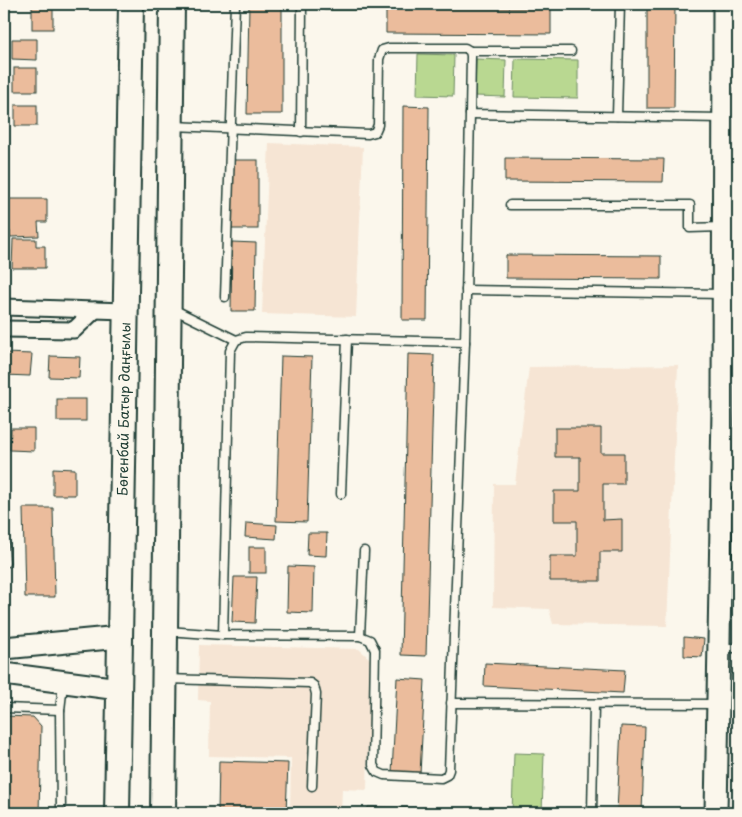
<svg xmlns="http://www.w3.org/2000/svg" width="742" height="817" font-family="'Playpen Sans',sans-serif">
  <style>
    .built { fill: #f6e5d4 }
    .green { fill: #b9d891; stroke: #6c8a62 }
    .building { fill: #ebbc9c; stroke: #1f3d34 }
    .lines { fill: none; stroke-linecap: round; stroke-linejoin: round }
    .lane-casing { stroke: #1f3d34; stroke-width: 11 }
    .street-casing { stroke: #1f3d34; stroke-width: 19 }
    .secondary-casing { stroke: #1f3d34; stroke-width: 25 }
    .primary-casing { stroke: #1f3d34; stroke-width: 28 }
    .lane { stroke: #fbf7ec; stroke-width: 8 }
    .street { stroke: #fbf7ec; stroke-width: 15 }
    .secondary { stroke: #fbf7ec; stroke-width: 21 }
    .primary { stroke: #fbf7ec; stroke-width: 24 }
    .labels { text-anchor: middle; stroke-width: 4; stroke-linejoin: round; paint-order: stroke }
    .street-label { font-size: 14px; fill: #1f3d34; stroke: #fbf7ec }
  </style>
  <rect width="100%" height="100%" fill="#fbf7ec"/>
  <filter id="ink" filterUnits="userSpaceOnUse"><feTurbulence type="fractalNoise" baseFrequency=".02" numOctaves="2"/><feDisplacementMap in="SourceGraphic" scale="10" xChannelSelector="R" yChannelSelector="G"/><feConvolveMatrix kernelMatrix="1 2 1 2 8 2 1 2 1" color-interpolation-filters="sRGB"/></filter>
  <g filter="url(#ink)">
    <g class="built">
      <polygon points="269,143 363,147 356,317 262,314"/>
      <polygon points="678,365 667,626 553,624 549,609 493,607 494,484 515,484 529,367"/>
      <polygon points="199,645 359,649 370,659 367,790 342,789 341,813 290,813 291,758 209,756 210,701 198,700"/>
    </g>
    <g class="green">
      <rect x="324" y="4" width="32" height="6"/>
      <polygon points="418,54 454,55 453,96 417,95"/>
      <polygon points="476,59 506,60 505,97 475,96"/>
      <polygon points="515,59 578,60 578,98 514,97"/>
      <polygon points="514,753 544,754 542,813 512,813"/>
    </g>
    <g class="building">
      <polygon points="249,4 282,4 282,114 247,114"/>
      <polygon points="647,4 675,4 674,108 647,108"/>
      <rect x="32" y="5" width="21" height="24"/>
      <polygon points="386,7 551,8 551,34 386,33"/>
      <polygon points="12,39 37,39 37,60 12,59"/>
      <rect x="14" y="68" width="23" height="23"/>
      <rect x="15" y="105" width="22" height="21"/>
      <polygon points="403,106 429,107 427,320 402,320"/>
      <polygon points="505,158 664,159 663,182 505,181"/>
      <rect x="232" y="160" width="26" height="69"/>
      <polygon points="4,199 47,199 47,222 38,222 39,236 10,237 10,231 5,231"/>
      <polygon points="13,239 36,239 36,246 45,246 45,268 12,268"/>
      <polygon points="232,242 256,243 255,311 231,311"/>
      <polygon points="506,255 661,256 661,279 506,278"/>
      <polygon points="4,353 32,354 30,376 4,375"/>
      <polygon points="408,354 434,355 426,656 401,655"/>
      <polygon points="50,356 80,357 79,378 49,377"/>
      <polygon points="281,356 312,357 307,522 276,521"/>
      <rect x="57" y="399" width="29" height="22"/>
      <polygon points="11,428 34,428 34,451 10,450"/>
      <polygon points="555,428 601,428 601,453 624,453 624,484 603,484 603,520 622,519 622,552 600,552 600,581 550,581 550,556 577,556 577,521 554,521 554,491 580,491 580,457 555,457"/>
      <polygon points="53,468 75,469 75,495 53,495"/>
      <polygon points="23,508 53,508 55,597 25,597"/>
      <polygon points="246,523 277,525 276,539 245,537"/>
      <polygon points="308,533 327,533 326,556 307,555"/>
      <rect x="249" y="547" width="17" height="26"/>
      <polygon points="288,566 314,567 313,613 287,612"/>
      <polygon points="234,577 257,577 255,623 232,622"/>
      <polygon points="684,637 704,639 702,657 684,656"/>
      <polygon points="485,663 625,670 623,693 484,686"/>
      <polygon points="397,678 425,680 420,774 392,773"/>
      <polygon points="4,716 33,717 41,726 39,813 4,813"/>
      <polygon points="621,726 645,727 642,813 617,813"/>
      <polygon points="219,761 288,763 286,813 218,813"/>
      <polygon points="368,807 497,809 497,813 367,813"/>
    </g>
    <g class="lines">
      <defs>
        <g id="lane">
          <polyline points="470,51 571,51"/>
          <polyline points="617,116 620,4"/>
          <polyline points="173,126 368,134 375,132 378,125 379,59 382,50 389,48 465,48 470,51 471,56 470,114 723,118"/>
          <polyline points="301,132 302,4"/>
          <polyline points="510,205 690,205 690,228 722,227"/>
          <polyline points="466,290 722,294"/>
          <polyline points="225,297 235,4"/>
          <polyline points="173,309 236,340"/>
          <polyline points="724,481 738,484"/>
          <polyline points="341,494 347,339"/>
          <polyline points="4,544 5,563"/>
          <polyline points="723,562 738,562"/>
          <polyline points="167,631 223,635 360,636 370,640 375,650 373,765 377,772 384,775 441,778 447,775 449,770 465,342"/>
          <polyline points="223,635 230,351 236,340 246,337 465,342 470,114"/>
          <polyline points="360,636 364,551"/>
          <polyline points="720,648 738,648"/>
          <polyline points="166,679 310,683 314,686 316,694 312,786"/>
          <polyline points="451,703 717,704"/>
          <polyline points="4,708 60,710"/>
          <polyline points="61,813 60,710 63,684"/>
          <polyline points="592,813 594,704"/>
        </g>
        <g id="street">
          <polyline points="4,307 125,311"/>
          <polyline points="4,329 74,330 95,310"/>
        </g>
        <g id="secondary">
          <polyline points="4,648 120,637"/>
          <polyline points="4,674 119,689"/>
          <polyline points="716,813 723,410 724,4"/>
        </g>
        <g id="primary">
          <polyline points="117,813 131,4"/>
          <polyline points="163,813 172,4"/>
        </g>
      </defs>
      <use href="#lane" class="lane-casing"/>
      <use href="#street" class="street-casing"/>
      <use href="#secondary" class="secondary-casing"/>
      <use href="#primary" class="primary-casing"/>
      <use href="#lane" class="lane"/>
      <use href="#street" class="street"/>
      <use href="#secondary" class="secondary"/>
      <use href="#primary" class="primary"/>
    </g>
  </g>
  <g class="labels">
    <g class="street-label">
      <text transform="translate(124 409) rotate(-89)" y="5">Бөгенбай Батыр даңғылы</text>
    </g>
  </g>
  <rect width="742" height="817" fill="none" stroke="#fbf7ec" stroke-width="20"/>
  <rect x="10" y="10" width="722" height="797" fill="none" stroke="#1f3d34" stroke-width="2" filter="url(#ink)"/>
</svg>
